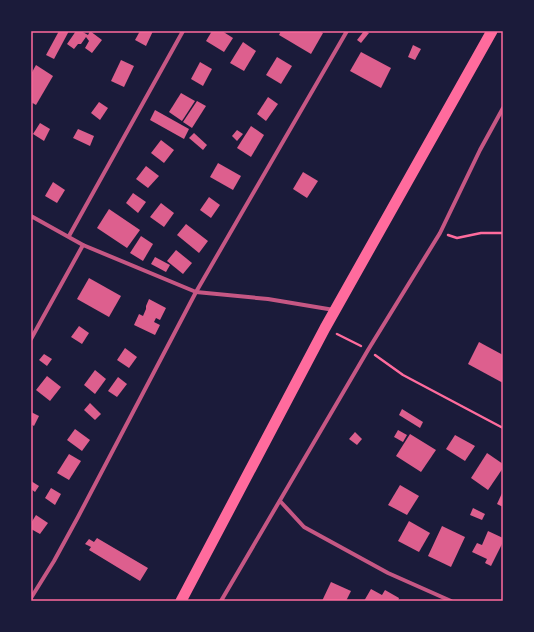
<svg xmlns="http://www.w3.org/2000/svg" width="534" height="632" font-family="'Public Sans',sans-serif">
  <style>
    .building { fill: #dd5f8e }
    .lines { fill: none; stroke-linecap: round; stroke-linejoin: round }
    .path { stroke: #ff6b9d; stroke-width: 2.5 }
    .minor { stroke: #c65784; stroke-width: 4 }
    .trunk { stroke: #ff6b9d; stroke-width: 11 }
    .neatline { fill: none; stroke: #ff6b9d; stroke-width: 1.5 }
  </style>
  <rect width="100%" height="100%" fill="#1b1b3a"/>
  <g class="building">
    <polygon points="59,31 69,31 54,59 46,55"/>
    <polygon points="76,31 81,31 88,35 90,31 102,40 92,53 85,48 89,41 86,37 81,44 78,44 74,49 67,44"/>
    <polygon points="140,31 153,31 146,46 135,40"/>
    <polygon points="212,31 222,31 233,38 224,52 206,41"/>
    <polygon points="281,31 319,31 323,33 311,54 279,35"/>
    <polygon points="364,31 369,33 361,43 357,40"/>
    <polygon points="243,42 256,51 244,71 230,63"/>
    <polygon points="413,45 421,49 415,60 408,57"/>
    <polygon points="361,52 391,68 381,88 350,71"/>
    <polygon points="277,57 292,66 281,84 266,75"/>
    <polygon points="121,60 134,66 124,87 111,81"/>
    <polygon points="200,62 212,69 203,86 191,79"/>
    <polygon points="36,65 53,76 36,105 31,102 31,74"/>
    <polygon points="181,93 195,101 182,121 169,112"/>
    <polygon points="268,97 278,104 266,121 257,114"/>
    <polygon points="197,101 206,106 192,128 183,122"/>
    <polygon points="99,102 108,108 100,120 91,113"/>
    <polygon points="155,110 189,129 184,139 150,120"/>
    <polygon points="40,123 50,129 44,141 33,134"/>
    <polygon points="251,126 264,135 251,157 237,148"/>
    <polygon points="78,129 94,136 90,146 73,138"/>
    <polygon points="237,130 243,134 237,141 232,136"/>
    <polygon points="194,133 207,145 203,150 189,138"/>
    <polygon points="161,140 174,150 164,163 151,153"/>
    <polygon points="218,163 241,176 233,190 210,177"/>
    <polygon points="146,166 159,176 148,188 136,179"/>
    <polygon points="303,172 318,181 307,198 293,189"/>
    <polygon points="53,182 65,190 57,203 45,196"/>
    <polygon points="133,193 146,202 138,213 126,203"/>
    <polygon points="209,197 220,205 211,218 200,210"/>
    <polygon points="161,203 174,213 164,227 150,217"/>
    <polygon points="109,209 140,230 127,248 97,228"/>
    <polygon points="186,224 208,241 199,253 177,235"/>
    <polygon points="141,236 153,244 143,261 130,253"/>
    <polygon points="176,250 192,263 183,274 167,261"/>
    <polygon points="155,257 170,265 166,272 151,264"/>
    <polygon points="89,278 121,296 109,317 77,299"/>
    <polygon points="149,299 166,308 160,320 156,318 154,322 160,325 155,335 134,325 139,314 143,316 146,309 146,306"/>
    <polygon points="79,326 89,333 82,344 71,337"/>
    <polygon points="479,342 503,355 503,383 468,364"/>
    <polygon points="125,348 137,357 129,368 117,360"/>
    <polygon points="44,354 52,359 47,366 39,360"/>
    <polygon points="95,370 106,379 95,394 84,385"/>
    <polygon points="47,376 61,387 50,401 36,390"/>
    <polygon points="118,377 127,384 117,397 108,391"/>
    <polygon points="90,403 101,414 95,420 84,410"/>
    <polygon points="402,409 423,422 420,428 399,415"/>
    <polygon points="31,412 39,416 34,426 31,424"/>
    <polygon points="75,429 90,440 82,451 67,440"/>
    <polygon points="398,430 407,435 403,442 394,437"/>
    <polygon points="355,432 362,439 357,445 349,439"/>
    <polygon points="410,434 436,450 421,472 396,456"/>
    <polygon points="455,435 475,446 465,461 446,449"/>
    <polygon points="487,453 503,464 503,468 488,490 471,478"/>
    <polygon points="69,454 81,461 69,480 57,473"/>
    <polygon points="31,481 39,486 35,492 31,489"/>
    <polygon points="400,485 419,496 407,515 388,505"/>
    <polygon points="51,488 61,494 55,505 45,498"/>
    <polygon points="503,491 503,507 497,504"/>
    <polygon points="473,508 485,514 482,520 470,515"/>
    <polygon points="36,515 48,523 40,534 31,529 31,523"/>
    <polygon points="409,521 430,533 419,552 398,541"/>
    <polygon points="442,526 465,537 451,567 428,556"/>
    <polygon points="488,531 503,538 503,542 491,566 485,563 487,559 472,552 477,543 482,545"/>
    <polygon points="97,538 148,568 140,581 89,550 91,547 85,544 89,539 94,542"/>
    <polygon points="331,582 351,591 346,601 322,601"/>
    <polygon points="371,589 382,595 385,590 399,598 398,601 364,601"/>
  </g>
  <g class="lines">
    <g class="path">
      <polyline points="448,235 457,238 481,233 503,233"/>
      <polyline points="337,334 361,346"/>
      <polyline points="375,355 403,375 503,428"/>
    </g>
    <g class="minor">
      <polyline points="31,216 83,245 196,292 268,299 334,310"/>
      <polyline points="69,236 183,31"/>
      <polyline points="31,339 83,245"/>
      <polyline points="280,501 304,527 388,573 451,601"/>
      <polyline points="31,598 54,561 78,517 196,292 347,31"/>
      <polyline points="221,601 368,350 440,233 480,150 503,108"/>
    </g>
    <polyline class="trunk" points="181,601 325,328 492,31"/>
  </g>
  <rect width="534" height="632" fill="none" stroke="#1b1b3a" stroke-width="64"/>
  <rect x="32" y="32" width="470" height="568" class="neatline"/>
</svg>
